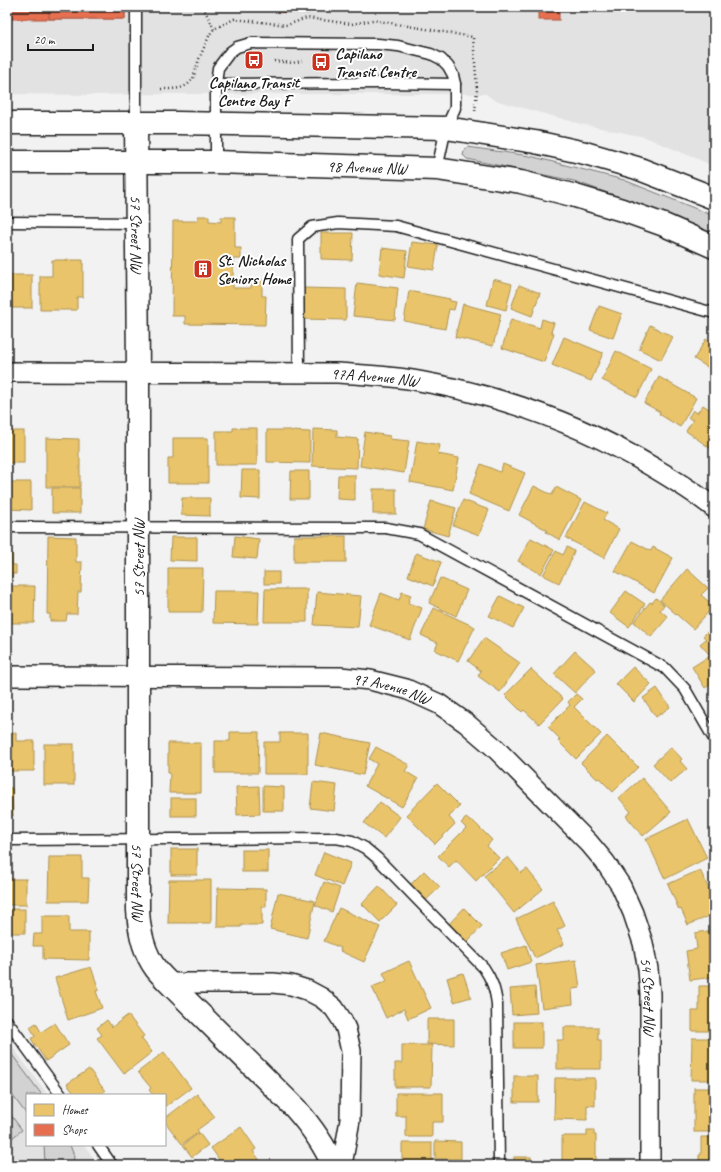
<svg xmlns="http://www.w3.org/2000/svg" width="721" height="1172" font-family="Caveat,sans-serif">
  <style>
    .built { fill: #e2e2e2 }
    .green { fill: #d2d2d2; stroke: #777 }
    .homes { fill: #e9c46a; stroke: #ac9253 }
    .shops { fill: #e76f51; stroke: #aa5641 }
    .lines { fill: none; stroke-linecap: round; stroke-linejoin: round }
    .service-casing { stroke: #1c1c1c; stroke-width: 13 }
    .minor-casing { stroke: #1c1c1c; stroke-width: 22 }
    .tertiary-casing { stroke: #1c1c1c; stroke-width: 25 }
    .secondary-casing { stroke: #1c1c1c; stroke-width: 25 }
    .path { stroke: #1c1c1c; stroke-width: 2.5; stroke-dasharray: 1 3; stroke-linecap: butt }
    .service { stroke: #fff; stroke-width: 10 }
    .minor { stroke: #fff; stroke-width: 19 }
    .tertiary { stroke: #fff; stroke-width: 22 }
    .secondary { stroke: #fff; stroke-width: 22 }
    .labels { text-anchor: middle; stroke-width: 4; stroke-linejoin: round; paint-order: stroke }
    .poi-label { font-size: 16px; font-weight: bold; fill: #1c1c1c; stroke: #fff; text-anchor: start }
    .street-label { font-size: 16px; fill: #1c1c1c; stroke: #fff }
  </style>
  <rect width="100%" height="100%" fill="#f2f2f2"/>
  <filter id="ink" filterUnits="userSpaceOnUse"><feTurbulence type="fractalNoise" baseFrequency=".025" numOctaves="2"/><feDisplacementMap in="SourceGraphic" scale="8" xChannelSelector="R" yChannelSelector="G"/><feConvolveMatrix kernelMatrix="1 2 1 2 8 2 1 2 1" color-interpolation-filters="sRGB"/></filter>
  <g filter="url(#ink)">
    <g class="built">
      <polygon points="7,7 714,7 714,166 645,137 581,124 494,100 486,94 169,94 94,95 7,94"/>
      <polygon points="7,1039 48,1095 27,1095 27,1145 84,1145 99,1165 7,1165"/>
    </g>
    <g class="green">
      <polygon points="468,147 530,156 624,180 714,216 714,235 678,218 574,181 467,159 463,155 464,150"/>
      <polygon points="7,1048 42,1095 27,1095 27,1115 7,1088"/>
      <polygon points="7,1110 22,1130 7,1142"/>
      <polygon points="44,1145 70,1145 74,1156 73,1165 45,1165"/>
    </g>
    <g class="homes">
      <polygon points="198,216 209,216 209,221 221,222 221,217 235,217 235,248 241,248 241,259 233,259 233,288 251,288 251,279 262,279 262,296 266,296 265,325 185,324 185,316 172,316 173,221 198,221"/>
      <polygon points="321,233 353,233 352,260 321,259"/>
      <polygon points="412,242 438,245 434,270 408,266"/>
      <polygon points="382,248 407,251 404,278 379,274"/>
      <polygon points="52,260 83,260 83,297 77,297 77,310 40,310 40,276 52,276"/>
      <rect x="7" y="275" width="25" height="33"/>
      <polygon points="493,279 512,284 506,310 487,305"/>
      <polygon points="357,283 398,288 395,320 353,316"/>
      <polygon points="519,285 540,293 532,316 511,308"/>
      <polygon points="303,288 346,289 346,320 302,319"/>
      <polygon points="409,291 450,299 450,301 456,302 454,310 449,309 445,329 404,321"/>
      <polygon points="463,304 501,314 493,346 455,337"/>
      <polygon points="599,306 622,314 613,338 590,330"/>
      <polygon points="511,319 540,328 542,319 554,323 551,332 554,333 544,362 502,348"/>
      <polygon points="650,325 673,337 661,360 639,349"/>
      <polygon points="564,337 603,353 591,381 552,365"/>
      <polygon points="706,339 714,344 714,359 709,368 694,359"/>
      <polygon points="616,351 651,369 637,397 602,380"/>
      <polygon points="659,377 696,398 680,427 659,414 660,412 644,403"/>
      <polygon points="703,405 714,412 714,451 686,431 693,420 688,418 693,410 697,413"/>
      <polygon points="233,428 257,428 257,465 216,465 216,431 233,431"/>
      <polygon points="313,429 337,430 337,437 358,439 357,468 312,466"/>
      <polygon points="267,430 291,430 291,431 310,432 310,463 267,462"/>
      <rect x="7" y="431" width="17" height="32"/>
      <polygon points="365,432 390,436 390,439 409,441 404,473 360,466"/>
      <polygon points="46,438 79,439 79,458 80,458 80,487 46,487"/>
      <polygon points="173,438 208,438 208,483 168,483 168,458 173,458"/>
      <polygon points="417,441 440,445 438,454 459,458 453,490 410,482"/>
      <polygon points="481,464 500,472 503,464 525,473 509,511 469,494"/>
      <polygon points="242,470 260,470 260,499 241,498"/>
      <polygon points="291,471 309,471 309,499 290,499"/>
      <polygon points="338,475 355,475 355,500 337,499"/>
      <polygon points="7,482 31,482 31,510 7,509"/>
      <polygon points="534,486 552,495 556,487 581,500 560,540 546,532 547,530 519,515"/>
      <rect x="52" y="488" width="28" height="25"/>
      <rect x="373" y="489" width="23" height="25"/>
      <polygon points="182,498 210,498 210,516 181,515"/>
      <polygon points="463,500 489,510 479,535 453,525"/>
      <polygon points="431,501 456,508 448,536 423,529"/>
      <polygon points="585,502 607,513 603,520 619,529 604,558 566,538"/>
      <polygon points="48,536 76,537 76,562 82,562 81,592 78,592 77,614 67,614 66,621 50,621 50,614 47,614"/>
      <polygon points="235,536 259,539 257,559 233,557"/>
      <rect x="294" y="536" width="52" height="26"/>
      <polygon points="171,537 197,537 197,561 170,560"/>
      <polygon points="531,538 554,550 541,574 518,561"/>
      <polygon points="632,541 651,551 653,547 673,558 654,593 615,571"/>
      <polygon points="567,547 574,551 571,559 572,559 559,583 543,575 556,551 563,555"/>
      <polygon points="7,552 12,553 12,565 16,565 16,574 12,574 12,577 7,577"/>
      <polygon points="416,553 441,562 433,586 408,576"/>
      <polygon points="168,568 203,568 202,612 168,612"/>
      <polygon points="687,569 708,588 701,595 714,606 693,629 660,600"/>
      <rect x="264" y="572" width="15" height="12"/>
      <polygon points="440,578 467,590 456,616 429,603"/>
      <polygon points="7,586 35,586 34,623 10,623 10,616 7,616"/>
      <polygon points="265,589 307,589 307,622 264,622"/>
      <polygon points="214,591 259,591 258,624 213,623"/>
      <polygon points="626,591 645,604 629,627 610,613"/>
      <polygon points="317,592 361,596 358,627 314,625"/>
      <polygon points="402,592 411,595 408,603 422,608 410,640 369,625 381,593 399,600"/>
      <polygon points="500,596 524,608 513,628 489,616"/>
      <polygon points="656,598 664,605 660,610 668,617 651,637 634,622 650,602 652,603"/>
      <polygon points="434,608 475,627 458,661 435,650 438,643 421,635"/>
      <polygon points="714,626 714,649 709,654 700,644 706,639 703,636"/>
      <polygon points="484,638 520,663 500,692 478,676 481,671 468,661"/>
      <polygon points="575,651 596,670 575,693 554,674"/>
      <polygon points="711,655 714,661 714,682 705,688 692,667"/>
      <polygon points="633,667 651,684 634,702 616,684"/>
      <polygon points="531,669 563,699 539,724 524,710 522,712 505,695"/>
      <polygon points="657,688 670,707 656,717 643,698"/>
      <polygon points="576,694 582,699 574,707 601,734 576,759 558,741 560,739 548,727 570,705 568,702"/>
      <polygon points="230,732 259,732 258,773 215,773 215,741 230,741"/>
      <polygon points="7,733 16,733 16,741 34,741 34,771 7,771"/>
      <polygon points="280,733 308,733 308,774 264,774 264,742 280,742"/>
      <polygon points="321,733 370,743 363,775 315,765"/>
      <polygon points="607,736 638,767 613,792 599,778 597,779 581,763"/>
      <polygon points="168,743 201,743 201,793 169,793 170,773 168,773"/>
      <rect x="44" y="744" width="30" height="41"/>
      <polygon points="376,747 409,765 405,771 418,779 402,807 365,786 377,764 369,759"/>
      <polygon points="671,747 682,759 680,761 687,769 670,783 653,764"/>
      <polygon points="642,778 671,812 643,836 626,816 631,812 619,798"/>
      <polygon points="313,782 337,785 334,811 310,808"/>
      <polygon points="437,783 460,806 449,817 455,824 435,844 406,815"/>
      <polygon points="259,786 260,814 237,815 236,787"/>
      <polygon points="263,786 284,787 284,811 263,811"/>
      <polygon points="7,788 12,788 13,816 7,816"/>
      <rect x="171" y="798" width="25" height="18"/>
      <polygon points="380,802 400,817 384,838 364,823"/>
      <polygon points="466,818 471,822 472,820 492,840 487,846 499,858 476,881 456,860 449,867 438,856 466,828 461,823"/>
      <polygon points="688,819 707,858 665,879 646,839"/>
      <rect x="171" y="849" width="26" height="26"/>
      <rect x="242" y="850" width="26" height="22"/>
      <polygon points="324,852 351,863 342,886 315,875"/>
      <polygon points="49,857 82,857 82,878 89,878 88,901 48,901"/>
      <polygon points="508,857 521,873 527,869 543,889 514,913 484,876"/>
      <polygon points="700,870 714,900 714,914 688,925 681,909 679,910 668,884"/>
      <polygon points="424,871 440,887 424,902 409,886"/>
      <rect x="7" y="879" width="19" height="26"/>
      <polygon points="169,880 211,880 211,923 168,923"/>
      <polygon points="324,882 340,888 332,912 315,905"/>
      <polygon points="379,886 397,905 380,922 362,904"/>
      <polygon points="218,888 266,889 266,907 262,907 262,925 241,925 241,927 217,927"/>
      <polygon points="278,893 315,901 307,938 270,929"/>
      <polygon points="553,901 565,926 557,930 564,944 535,958 516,919"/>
      <polygon points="339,908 380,927 364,962 340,951 341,948 324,941"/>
      <polygon points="464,908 482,926 465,944 447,926"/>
      <rect x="7" y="909" width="18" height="24"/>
      <polygon points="42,916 69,916 69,932 89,932 89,960 43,959 43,946 33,946 34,934 42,934"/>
      <polygon points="714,930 714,977 690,980 686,951 697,949 695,933"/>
      <polygon points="526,945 531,962 507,970 501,953"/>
      <polygon points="576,960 580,988 572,989 573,1004 542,1008 536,965"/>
      <polygon points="409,961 431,1008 408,1019 404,1009 386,1018 372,987 387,981 383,973"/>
      <polygon points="91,967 99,990 96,991 102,1008 68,1020 55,978"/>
      <polygon points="463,973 471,997 454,1002 447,978"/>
      <polygon points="699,986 714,986 714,1031 692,1031 692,1011 699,1011"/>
      <polygon points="535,987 537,1013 512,1015 510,989"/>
      <polygon points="128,1015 144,1036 141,1038 152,1052 124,1074 97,1038 102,1035 97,1028 107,1020 112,1027"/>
      <polygon points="427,1019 454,1019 454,1045 427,1044"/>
      <rect x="514" y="1022" width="28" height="26"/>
      <polygon points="36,1023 41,1032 55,1023 69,1045 46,1061 31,1039 35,1036 30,1027"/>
      <polygon points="564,1027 598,1027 598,1040 601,1040 601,1069 557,1069 557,1040 564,1040"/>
      <polygon points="692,1038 714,1038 714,1080 691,1080"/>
      <polygon points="402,1045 432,1045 431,1087 395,1087 395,1063 402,1063"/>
      <polygon points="164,1052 191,1088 165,1107 165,1095 153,1095 149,1090 151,1088 138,1072"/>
      <polygon points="89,1069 105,1091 99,1095 75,1095 67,1084"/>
      <rect x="514" y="1076" width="24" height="26"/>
      <polygon points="555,1078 595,1078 595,1106 587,1105 587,1120 554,1119"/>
      <rect x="694" y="1088" width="20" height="44"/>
      <polygon points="396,1093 443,1093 443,1122 432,1122 432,1137 406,1137 406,1116 396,1116"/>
      <polygon points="197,1094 215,1117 197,1130 199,1132 182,1144 165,1122 165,1118"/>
      <polygon points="241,1127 256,1149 253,1151 263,1165 223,1165 211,1148"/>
      <polygon points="587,1130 594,1130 594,1135 596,1135 596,1165 562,1165 562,1136 587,1136"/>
      <polygon points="199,1133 208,1145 192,1157 183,1145"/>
      <polygon points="701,1137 714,1137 714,1165 699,1165 699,1155 701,1155"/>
      <polygon points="435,1141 461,1142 461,1159 435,1159"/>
      <polygon points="402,1143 432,1143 432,1165 395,1165 395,1162 402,1162"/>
      <rect x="514" y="1157" width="17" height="8"/>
    </g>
    <g class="shops">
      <rect x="7" y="7" width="118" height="12"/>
      <rect x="49" y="7" width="76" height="12"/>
      <polygon points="279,7 309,7 309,13 279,12"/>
      <rect x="538" y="7" width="21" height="13"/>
    </g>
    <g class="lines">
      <defs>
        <g id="service">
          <polyline points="136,7 136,123"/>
          <polyline points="216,84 382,83 455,84"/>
          <polyline points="216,162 216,84 218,68 230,52 237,47 251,43 378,44 398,46 431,54 441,59 448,66 453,75 455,84 455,108 446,128 437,169"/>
          <polyline points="7,222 137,223"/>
          <polyline points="299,372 298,239 312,227 338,223 396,226 714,313"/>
          <polyline points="7,527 386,528 419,534 665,668 685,689 714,739"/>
          <path d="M7 840 336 838 352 841 365 848 377 858 484 968C492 980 495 989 497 1004L499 1165"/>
          <polyline points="7,1021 61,1095"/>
          <polyline points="98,1145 112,1165"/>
        </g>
        <g id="minor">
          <path id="s1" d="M7 372 338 373C365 375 392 376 419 381 503 396 583 425 656 469 676 481 696 493 714 508"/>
          <path id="s2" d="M7 676 340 677 370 680 406 689 439 704 466 723 495 748 589 843 605 862 621 886 633 913 643 943 648 969 650 994V1165"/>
          <polyline points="169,983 273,983 291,985 307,990 322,998 334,1008 342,1020 346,1029 351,1051 350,1120 342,1165"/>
        </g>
        <g id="tertiary">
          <path id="s3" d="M136 123 138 372V910C139 930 144 953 156 969 160 974 165 979 169 983L295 1108C310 1125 324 1144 333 1165"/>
        </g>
        <g id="secondary">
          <polyline points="7,123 177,123 446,128 535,142 585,153 637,168 714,198"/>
          <path id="s4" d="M7 162H216L437 169 521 182 572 195 622 210 664 225 714 247"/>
        </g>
      </defs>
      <use href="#service" class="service-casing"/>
      <use href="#minor" class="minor-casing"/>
      <use href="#tertiary" class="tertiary-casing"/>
      <use href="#secondary" class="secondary-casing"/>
      <g class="path">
        <polyline points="203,7 214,29"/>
        <polyline points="274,61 292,63 302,61"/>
        <path d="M161 89C174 89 185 90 193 79L199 59 210 34 214 29 234 19 287 25 307 18 352 24 373 20 473 37 477 89 475 112"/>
      </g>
      <use href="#service" class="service"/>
      <use href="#minor" class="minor"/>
      <use href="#tertiary" class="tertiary"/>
      <use href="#secondary" class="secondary"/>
    </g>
  </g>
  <defs>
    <symbol id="bus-square" viewBox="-11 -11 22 22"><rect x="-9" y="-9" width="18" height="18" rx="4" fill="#c8321e" stroke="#fff"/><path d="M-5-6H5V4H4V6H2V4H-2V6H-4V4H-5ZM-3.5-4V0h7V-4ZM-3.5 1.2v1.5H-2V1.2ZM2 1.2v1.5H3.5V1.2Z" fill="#fff"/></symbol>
    <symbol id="building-square" viewBox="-11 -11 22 22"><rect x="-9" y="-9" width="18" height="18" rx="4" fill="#c8321e" stroke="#fff"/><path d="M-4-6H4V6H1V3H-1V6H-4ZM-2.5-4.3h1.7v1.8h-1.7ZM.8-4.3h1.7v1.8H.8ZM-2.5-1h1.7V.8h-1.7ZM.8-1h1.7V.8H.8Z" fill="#fff"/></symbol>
  </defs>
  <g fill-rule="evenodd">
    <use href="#bus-square" x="243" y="49" width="22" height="22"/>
    <use href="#bus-square" x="310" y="51" width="22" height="22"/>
    <use href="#building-square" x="192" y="258" width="22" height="22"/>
  </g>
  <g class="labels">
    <g class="poi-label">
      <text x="335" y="59">Capilano<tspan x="335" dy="18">Transit Centre</tspan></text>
      <text x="254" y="88" text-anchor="middle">Capilano Transit<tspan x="254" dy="18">Centre Bay F</tspan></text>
      <text x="217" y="266">St. Nicholas<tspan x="217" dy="18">Seniors Home</tspan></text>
    </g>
    <g class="street-label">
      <text dy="6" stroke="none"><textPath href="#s4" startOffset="360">98 Avenue NW</textPath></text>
      <text dy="6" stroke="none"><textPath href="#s3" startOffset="111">57 Street NW</textPath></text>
      <text dy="6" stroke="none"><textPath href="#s1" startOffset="368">97A Avenue NW</textPath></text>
      <text transform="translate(138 558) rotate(-90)" y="6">57 Street NW</text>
      <text dy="6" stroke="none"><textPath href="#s2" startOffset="386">97 Avenue NW</textPath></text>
      <text dy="6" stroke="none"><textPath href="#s3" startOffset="759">57 Street NW</textPath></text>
      <text dy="6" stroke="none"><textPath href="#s2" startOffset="810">54 Street NW</textPath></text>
    </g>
  </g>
  <rect width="721" height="1172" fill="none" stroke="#fff" stroke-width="24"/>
  <rect x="12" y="12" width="697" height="1148" fill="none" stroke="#1c1c1c" stroke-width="1.5" filter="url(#ink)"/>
  <rect x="26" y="1094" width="140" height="52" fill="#ffffff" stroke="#a4a4a4"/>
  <rect x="34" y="1104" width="20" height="12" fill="#e9c46a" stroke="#a4a4a4"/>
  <text x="62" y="1114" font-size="12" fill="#1c1c1c">Homes</text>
  <rect x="34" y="1124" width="20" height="12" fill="#e76f51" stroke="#a4a4a4"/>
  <text x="62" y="1134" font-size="12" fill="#1c1c1c">Shops</text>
  <path d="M28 44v6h65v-6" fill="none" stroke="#1c1c1c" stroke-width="2"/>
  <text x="34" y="44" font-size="12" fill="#1c1c1c" stroke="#ffffff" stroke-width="3" paint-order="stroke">20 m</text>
</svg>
